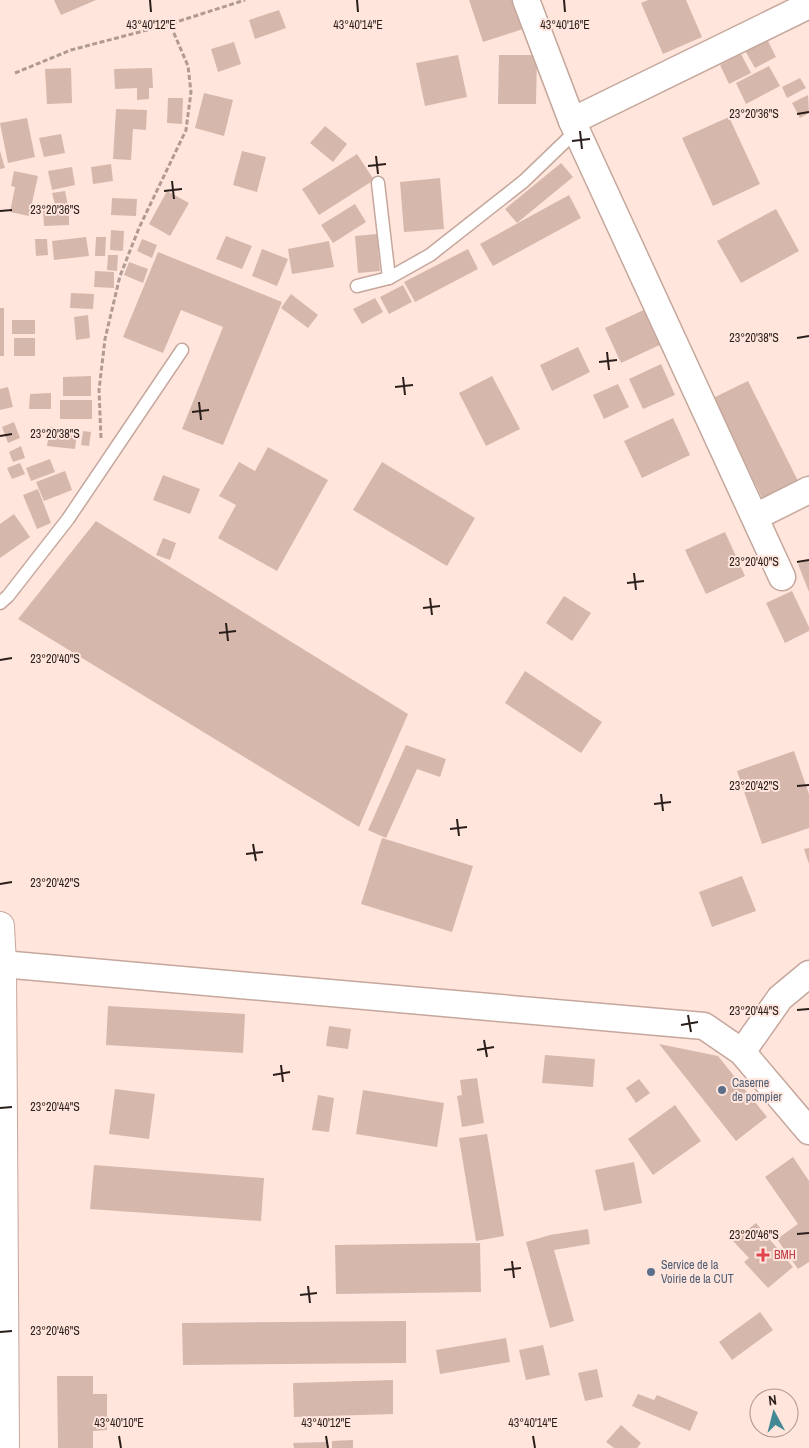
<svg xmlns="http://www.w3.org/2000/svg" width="809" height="1448" font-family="'Archivo Narrow',sans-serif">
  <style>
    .building { fill: #d6b7ac }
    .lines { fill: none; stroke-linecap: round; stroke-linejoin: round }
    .lane-casing { stroke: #c5a79c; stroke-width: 15 }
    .street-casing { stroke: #c5a79c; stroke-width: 29 }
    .secondary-casing { stroke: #c5a79c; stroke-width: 30 }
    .path { stroke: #b09b94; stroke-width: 3; stroke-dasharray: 5 2.5; stroke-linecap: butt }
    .lane { stroke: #fff; stroke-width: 12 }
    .street { stroke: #fff; stroke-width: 26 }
    .secondary { stroke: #fff; stroke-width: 28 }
    .ticks { fill: none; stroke: #2a1e1a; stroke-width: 2 }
    .service-dot { fill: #5c6f8a; stroke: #ffe5dc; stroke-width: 2 }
    .health-dot { fill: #e0444e; stroke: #ffe5dc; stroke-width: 2 }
    .labels { text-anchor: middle; stroke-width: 4; stroke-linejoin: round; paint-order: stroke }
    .service-label { font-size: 12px; fill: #4e5e75; stroke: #ffe5dc; text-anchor: start }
    .health-label { font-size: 12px; fill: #be3a42; stroke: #ffe5dc; text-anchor: start }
    .ticks-label { font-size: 12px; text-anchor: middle; fill: #2a1e1a; stroke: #ffe5dc; stroke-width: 4; stroke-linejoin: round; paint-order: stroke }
  </style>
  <rect width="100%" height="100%" fill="#ffe5dc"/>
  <g class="building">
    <polygon points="54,0 96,0 61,15"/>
    <polygon points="469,0 513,0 523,29 483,42"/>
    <polygon points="648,0 686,0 702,37 663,54 641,3"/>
    <polygon points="279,10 286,28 255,39 249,20"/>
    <polygon points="765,35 776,57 755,68 743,47"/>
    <polygon points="234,42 241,64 218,72 211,49"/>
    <polygon points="741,54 751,73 729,84 720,65"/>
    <polygon points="458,55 467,97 425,106 416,63"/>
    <polygon points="499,55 537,55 536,104 498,104"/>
    <polygon points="769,66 780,86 746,104 736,83"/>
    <polygon points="71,68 72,103 47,104 45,69"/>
    <polygon points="152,68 153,88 149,88 149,99 137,100 137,88 115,89 114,69"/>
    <polygon points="800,78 806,88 787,98 782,87"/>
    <polygon points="204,93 233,100 224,136 195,128"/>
    <polygon points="808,95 809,113 800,118 792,103"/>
    <polygon points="168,98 183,98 182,124 167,123"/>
    <polygon points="116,109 147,110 146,130 133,129 131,160 113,159"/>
    <polygon points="729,117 760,184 713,206 682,138"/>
    <polygon points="27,118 35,157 8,163 0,123"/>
    <polygon points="325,126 347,144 333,162 310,143"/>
    <polygon points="61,134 65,153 44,157 39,138"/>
    <polygon points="0,151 5,168 0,169"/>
    <polygon points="242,151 266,157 257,192 233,185"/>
    <polygon points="357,154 374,180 319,215 302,189"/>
    <polygon points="561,163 573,177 517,223 505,209"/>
    <polygon points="111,164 113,181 93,184 91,167"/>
    <polygon points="72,167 75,185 52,190 48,171"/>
    <polygon points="14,171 38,176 29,216 10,212 15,187 11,186"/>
    <polygon points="440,178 444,229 404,232 400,182"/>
    <polygon points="65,191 68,206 56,208 52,193"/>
    <polygon points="167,191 189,203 170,236 149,224"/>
    <polygon points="569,195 581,218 493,266 480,244"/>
    <polygon points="112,198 137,199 136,216 111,215"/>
    <polygon points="355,204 366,222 333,243 321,225"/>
    <polygon points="776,209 799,251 741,283 717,241"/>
    <polygon points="69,210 69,225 44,226 43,211"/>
    <polygon points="111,230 124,231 123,251 110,250"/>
    <polygon points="377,234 380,271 358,273 355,236"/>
    <polygon points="226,236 252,246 242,269 216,259"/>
    <polygon points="86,237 89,256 54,260 52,241"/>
    <polygon points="96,237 106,237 105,256 95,256"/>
    <polygon points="35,239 47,239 48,255 36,256"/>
    <polygon points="142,239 157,245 152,258 137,251"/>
    <polygon points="329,241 334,267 292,274 288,249"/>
    <polygon points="262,249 288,259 277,286 252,276"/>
    <polygon points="468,249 478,269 415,302 404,282"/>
    <polygon points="158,252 282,302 223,445 182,429 223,327 181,310 163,353 123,337"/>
    <polygon points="108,255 118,255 117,271 107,270"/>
    <polygon points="129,262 148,269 143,283 124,275"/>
    <polygon points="95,271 114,272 114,288 94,287"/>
    <polygon points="403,285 412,302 389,314 380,297"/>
    <polygon points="71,293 94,294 93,309 70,308"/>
    <polygon points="291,294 318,315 308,328 281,308"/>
    <polygon points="375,298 383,312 362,324 353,309"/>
    <rect x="0" y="308" width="4" height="48"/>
    <polygon points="648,308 664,343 621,363 605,328"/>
    <polygon points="88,315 90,338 76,340 74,317"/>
    <rect x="12" y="320" width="23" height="14"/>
    <rect x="14" y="338" width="21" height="18"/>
    <polygon points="578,347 590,372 552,391 540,365"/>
    <polygon points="661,364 675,395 643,409 629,379"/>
    <polygon points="91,376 91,396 63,396 63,377"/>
    <polygon points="492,376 520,429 486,446 459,393"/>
    <polygon points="748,381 799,483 763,500 713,398"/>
    <polygon points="618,384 629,407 604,419 593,395"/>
    <polygon points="8,387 13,407 0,410 0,389"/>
    <polygon points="51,393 51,409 29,409 30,394"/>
    <rect x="60" y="400" width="32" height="19"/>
    <polygon points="673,418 690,455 642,478 624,441"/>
    <polygon points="14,422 20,438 8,443 2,427"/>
    <polygon points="50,427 77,431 75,449 47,446"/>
    <polygon points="83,431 91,432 89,446 81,445"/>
    <polygon points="21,446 25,458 13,462 9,452"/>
    <polygon points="268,447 328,480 277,571 218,538 236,505 219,496 239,462 255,471"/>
    <polygon points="50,459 55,472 31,481 26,468"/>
    <polygon points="382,462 475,518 447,566 353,510"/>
    <polygon points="20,463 25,474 12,479 7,468"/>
    <polygon points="65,471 72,490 44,501 36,482"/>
    <polygon points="163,475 200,489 190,514 153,500"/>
    <polygon points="38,489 51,523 37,529 23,495"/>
    <polygon points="14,514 30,537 0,558 0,524"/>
    <polygon points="96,521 408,714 359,827 18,619"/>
    <polygon points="725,532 745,576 706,594 685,550"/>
    <polygon points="163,538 176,543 170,560 156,555"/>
    <polygon points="809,560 809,592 798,564"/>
    <polygon points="792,591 809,627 809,631 785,643 766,603"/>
    <polygon points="564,596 591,613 572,641 546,623"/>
    <polygon points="525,671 602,722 581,753 505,703"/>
    <polygon points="406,745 446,759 440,777 417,769 386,838 368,830"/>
    <polygon points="794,751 809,794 809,828 762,844 737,771"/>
    <polygon points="382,838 473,866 452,932 361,904"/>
    <polygon points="809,848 809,864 804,849"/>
    <polygon points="742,876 756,911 712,927 699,892"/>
    <polygon points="108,1006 245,1014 243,1053 106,1045"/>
    <polygon points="329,1026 351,1029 348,1049 326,1046"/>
    <polygon points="659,1044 718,1056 767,1117 736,1141"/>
    <polygon points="545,1055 595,1059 593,1087 542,1083"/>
    <polygon points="477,1078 484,1123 462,1127 457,1096 462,1095 460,1080"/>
    <polygon points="639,1079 650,1093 636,1103 626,1088"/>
    <polygon points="115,1089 155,1094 149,1139 109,1134"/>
    <polygon points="363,1090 444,1103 437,1147 356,1134"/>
    <polygon points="318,1095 334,1098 329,1132 312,1130"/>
    <polygon points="675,1105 701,1141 653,1175 628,1139"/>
    <polygon points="487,1134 504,1236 476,1241 459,1138"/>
    <polygon points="793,1157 809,1181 809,1262 798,1269 777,1239 798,1224 765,1177"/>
    <polygon points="634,1162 642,1203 604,1211 595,1170"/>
    <polygon points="94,1165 264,1178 261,1221 90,1209"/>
    <polygon points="756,1223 793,1267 768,1288 744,1262 749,1258 733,1241"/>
    <polygon points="588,1229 590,1244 554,1250 574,1321 550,1328 526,1242 550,1235"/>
    <polygon points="480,1243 481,1292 336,1294 335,1245"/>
    <polygon points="760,1312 773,1330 732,1360 719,1342"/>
    <polygon points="406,1321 406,1363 183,1365 182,1323"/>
    <polygon points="506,1338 510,1362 440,1374 436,1350"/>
    <polygon points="543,1345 550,1375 526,1380 519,1350"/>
    <polygon points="597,1369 603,1397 585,1401 578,1373"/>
    <polygon points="57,1376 93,1376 93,1394 107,1394 107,1430 93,1431 93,1448 58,1448"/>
    <polygon points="393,1380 393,1414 294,1417 293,1383"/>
    <polygon points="638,1394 654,1400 657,1395 698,1412 690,1431 632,1406"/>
    <polygon points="621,1425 641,1443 637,1448 614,1448 606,1442"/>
    <polygon points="353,1440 353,1448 332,1448 332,1441"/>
    <polygon points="327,1442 327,1448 294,1448 293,1443"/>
  </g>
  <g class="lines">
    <defs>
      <g id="lane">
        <polyline points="378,183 389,278"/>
        <polyline points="357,286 389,278 430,255 524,181 576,131"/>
        <polyline points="0,603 8,596 68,519 182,350"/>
      </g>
      <g id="street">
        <polyline points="526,0 572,121 782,577"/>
        <polyline points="572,121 809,5"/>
        <polyline points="755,517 809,490"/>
        <polyline points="2,964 704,1026 742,1052 809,1131"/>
        <polyline points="742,1052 780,998 809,974"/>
      </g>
      <polyline id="secondary" points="0,926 2,964 5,1448"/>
    </defs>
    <use href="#lane" class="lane-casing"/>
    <use href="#street" class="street-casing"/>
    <use href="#secondary" class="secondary-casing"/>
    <g class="path">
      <polyline points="15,73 71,50 170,24 245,0"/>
      <polyline points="101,438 99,390 105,339 120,276 139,228 186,130 191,92 188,66 170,24"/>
    </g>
    <use href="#lane" class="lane"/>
    <use href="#street" class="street"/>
    <use href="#secondary" class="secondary"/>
  </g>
  <path class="ticks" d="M150 0 151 12M357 0 358 12M564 0 565 12M797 114 809 112M580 131 582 149M572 141 590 139M376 156 378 174M368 166 386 164M172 181 174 199M164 191 182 189M0 211 12 210M797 338 809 336M607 352 609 370M599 362 617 360M403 377 405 395M395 387 413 385M199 402 201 420M192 412 209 410M0 436 12 434M797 562 809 560M634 573 636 590M627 583 644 581M430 598 432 615M423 608 440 606M226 623 228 641M219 633 236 631M0 660 12 658M797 786 809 785M661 794 663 811M654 804 671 802M457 819 459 836M450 829 467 827M253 844 256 861M246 854 263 852M0 884 12 882M797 1010 809 1009M688 1015 691 1032M681 1025 698 1022M484 1040 487 1057M477 1050 494 1047M281 1065 283 1082M273 1075 290 1072M0 1108 12 1107M797 1234 809 1233M512 1261 514 1278M504 1270 521 1268M308 1286 310 1303M300 1295 317 1293M0 1332 12 1331M119 1436 121 1448M326 1436 328 1448M533 1436 535 1448"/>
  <g class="service-dot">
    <circle cx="722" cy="1090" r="5"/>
    <circle cx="651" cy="1272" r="5"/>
  </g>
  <path class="health-dot" d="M760.5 1247.5h5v5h5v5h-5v5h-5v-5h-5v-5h5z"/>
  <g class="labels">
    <g class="service-label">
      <text x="732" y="1087">Caserne<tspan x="732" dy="14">de pompier</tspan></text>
      <text x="661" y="1269">Service de la<tspan x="661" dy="14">Voirie de la CUT</tspan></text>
    </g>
    <g class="health-label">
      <text x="774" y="1259">BMH</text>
    </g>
  </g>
  <g class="ticks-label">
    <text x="151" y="29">43°40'12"E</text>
    <text x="358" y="29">43°40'14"E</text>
    <text x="565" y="29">43°40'16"E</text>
    <text x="754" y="118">23°20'36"S</text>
    <text x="55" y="214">23°20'36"S</text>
    <text x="754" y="342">23°20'38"S</text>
    <text x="55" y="438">23°20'38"S</text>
    <text x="754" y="566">23°20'40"S</text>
    <text x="55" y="663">23°20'40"S</text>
    <text x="754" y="790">23°20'42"S</text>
    <text x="55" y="887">23°20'42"S</text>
    <text x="754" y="1015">23°20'44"S</text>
    <text x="55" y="1111">23°20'44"S</text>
    <text x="754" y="1239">23°20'46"S</text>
    <text x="55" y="1335">23°20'46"S</text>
    <text x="119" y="1427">43°40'10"E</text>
    <text x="326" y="1427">43°40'12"E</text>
    <text x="533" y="1427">43°40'14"E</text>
  </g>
  <g transform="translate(774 1413) rotate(353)"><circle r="24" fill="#ffe5dc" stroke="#aa958e"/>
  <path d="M0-4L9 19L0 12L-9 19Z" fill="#438895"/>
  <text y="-8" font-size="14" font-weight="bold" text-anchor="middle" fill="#2a1e1a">N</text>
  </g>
</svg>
